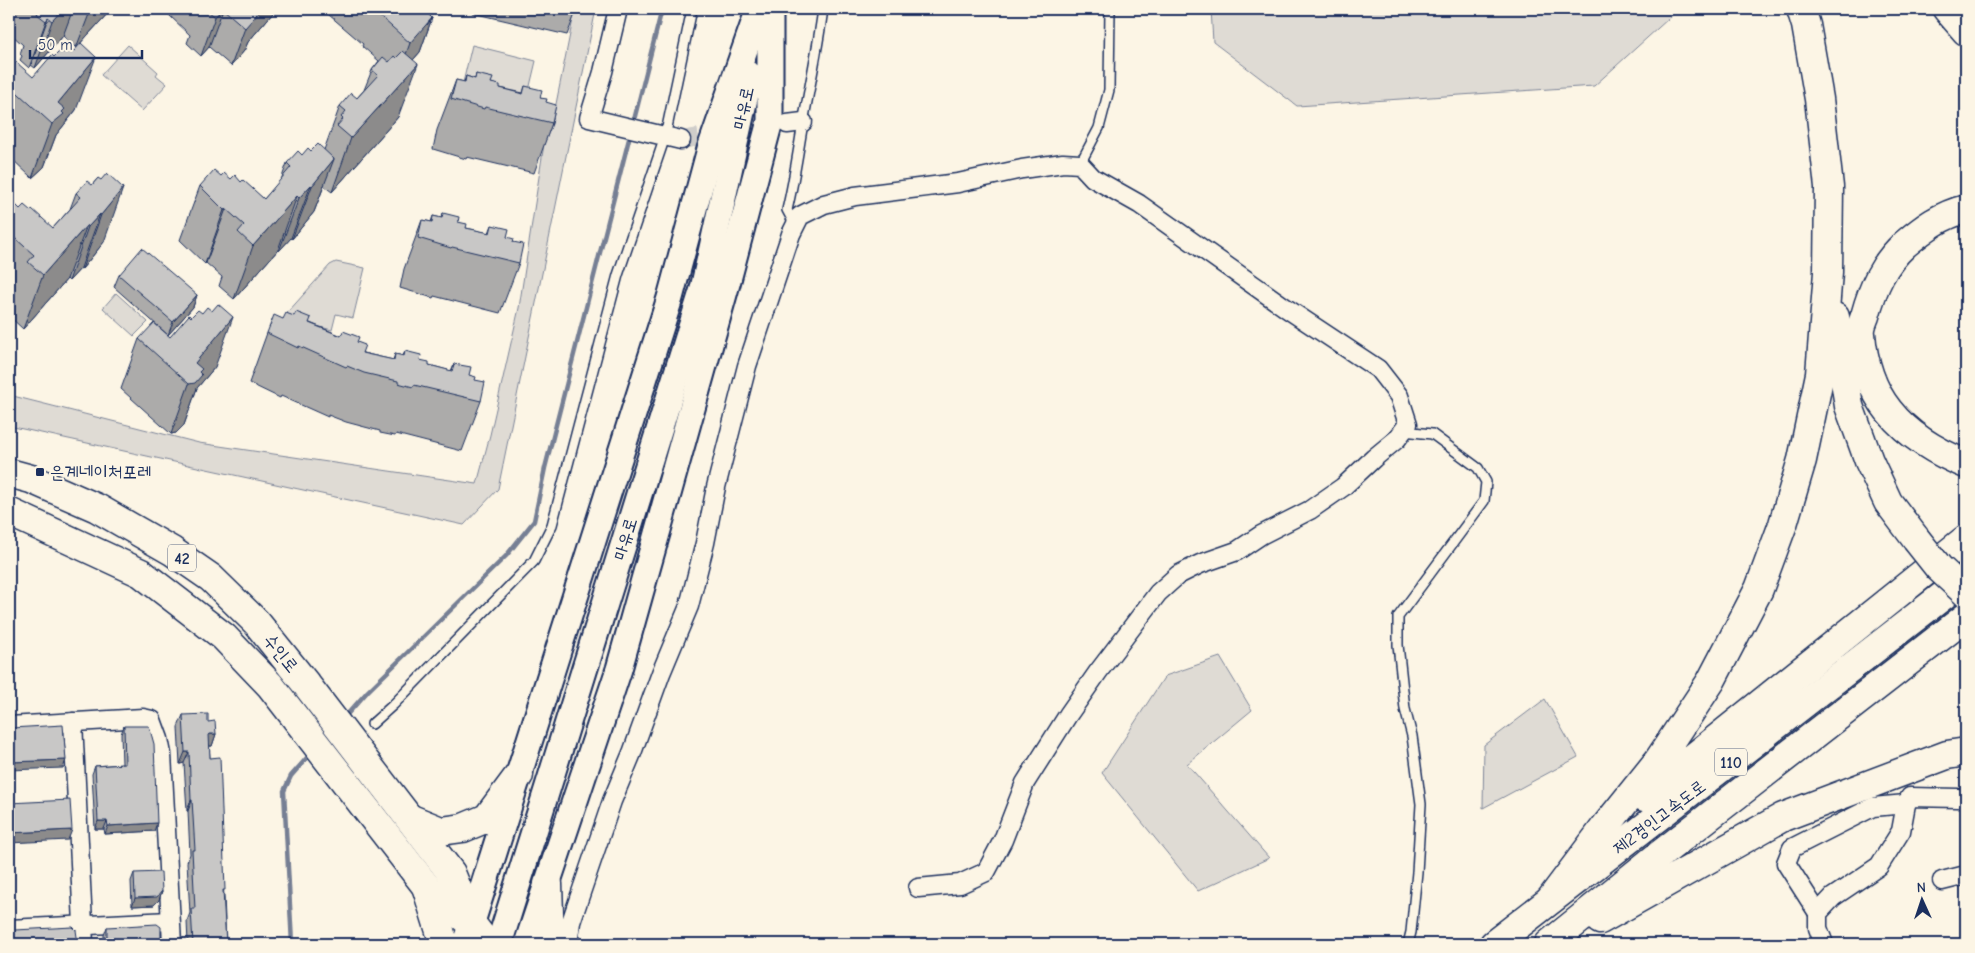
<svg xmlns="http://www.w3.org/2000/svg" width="1975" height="953" font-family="'Comic Neue','Poor Story',sans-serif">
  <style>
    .green { fill: #dfdbd4; stroke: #7d8599 }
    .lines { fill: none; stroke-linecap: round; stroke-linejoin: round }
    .stream { stroke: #767f94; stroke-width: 4.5 }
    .minor-tunnel { stroke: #cfcdca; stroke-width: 18; stroke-dasharray: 18 9; stroke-linecap: butt }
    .service-casing { stroke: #1b2f5e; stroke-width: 12 }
    .minor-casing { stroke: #1b2f5e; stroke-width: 21 }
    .secondary-casing { stroke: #1b2f5e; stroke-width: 29 }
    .primary-casing { stroke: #1b2f5e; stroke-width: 31 }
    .motorway-casing { stroke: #1b2f5e; stroke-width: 31 }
    .service { stroke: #fcf5e5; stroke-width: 9 }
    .minor { stroke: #fcf5e5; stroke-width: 18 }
    .secondary { stroke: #fcf5e5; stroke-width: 25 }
    .primary { stroke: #fcf5e5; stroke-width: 28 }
    .motorway { stroke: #fcf5e5; stroke-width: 28 }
    .motorway-bridge-casing { stroke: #1b2f5e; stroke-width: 31; stroke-linecap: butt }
    .motorway-bridge { stroke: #fcf5e5; stroke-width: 28 }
    .wall { fill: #acabaa; stroke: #1b2f5e }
    .shaded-wall { fill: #8c8b8b; stroke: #1b2f5e }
    .building { fill: #c8c7c6; stroke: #1b2f5e }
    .poi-dot { fill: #1b2f5e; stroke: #fcf5e5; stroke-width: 2 }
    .labels { text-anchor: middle; stroke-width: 4; stroke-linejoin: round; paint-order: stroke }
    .shield { fill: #fcf5e5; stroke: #5e6a86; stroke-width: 1 }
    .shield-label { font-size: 16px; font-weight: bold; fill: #1b2f5e }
    .street-label { font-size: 18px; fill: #1b2f5e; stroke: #fcf5e5 }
    .poi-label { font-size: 18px; fill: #1b2f5e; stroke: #fcf5e5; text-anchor: start }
  </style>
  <rect width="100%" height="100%" fill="#fcf5e5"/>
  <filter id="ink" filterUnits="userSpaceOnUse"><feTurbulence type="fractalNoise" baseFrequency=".02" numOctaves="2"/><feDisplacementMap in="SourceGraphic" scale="10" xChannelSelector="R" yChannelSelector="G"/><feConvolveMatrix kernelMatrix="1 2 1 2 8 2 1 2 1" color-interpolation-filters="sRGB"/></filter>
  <g filter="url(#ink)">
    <g class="green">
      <polygon points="575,9 596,9 498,489 464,525 9,426 9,395 199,443 477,484 490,435 519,308 544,144 552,124"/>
      <polygon points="1211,9 1679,9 1594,86 1297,106 1213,42"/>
      <polygon points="128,45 158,72 156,75 167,84 142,111 101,75"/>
      <polygon points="472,45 536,61 524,111 460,95"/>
      <polygon points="336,262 365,268 353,318 336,314 332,330 290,319 287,313 330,265"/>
      <polygon points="116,293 148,322 134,336 103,308"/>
      <polygon points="1220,657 1252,710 1187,764 1269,858 1198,891 1102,773 1165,676"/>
      <polygon points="1545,699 1578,757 1483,808 1484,745"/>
    </g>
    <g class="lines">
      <g class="stream">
        <polyline points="633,124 662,9"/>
        <polyline points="343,719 368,691 506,556 534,521 545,468 631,131"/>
        <polyline points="292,944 284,791 291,776 312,752"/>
      </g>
      <polyline class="minor-tunnel" points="681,140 777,125"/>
      <defs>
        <g id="service">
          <polyline points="1080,164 1099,128 1109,90 1110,9"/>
          <path d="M795 225 787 210C794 181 798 152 803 123 810 85 818 47 823 9"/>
          <polyline points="1403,431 1432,434 1478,468 1486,482 1484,501 1398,617 1398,645 1405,709 1412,736 1421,804 1417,872 1411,932 1408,944"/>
          <polyline points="372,724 393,705 534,561 552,525 618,275 665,137 692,9"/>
        </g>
        <g id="minor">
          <polyline points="618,9 603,72 589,118 681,140"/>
          <polyline points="787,124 803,122"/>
          <polyline points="73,722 84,944"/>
          <polyline points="9,726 143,718 152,720 159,739 162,754 172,944"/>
          <polyline points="1942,881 1966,875"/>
          <polyline points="1818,913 1786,863 1792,848 1873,807 1906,804"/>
          <polyline points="9,929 170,921"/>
          <polyline points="568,944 571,922 612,801 632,753 661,673 689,606 705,543 716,487 747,366 791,234 800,216 824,204 855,196 958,183 1022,169 1063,163 1080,164 1093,178 1139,204 1286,308 1378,369 1399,396 1408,424 1397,439 1374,458 1343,487 1310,510 1261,535 1237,551 1200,564 1178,575 1158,593 1098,672 1068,715 1025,783 1003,840 986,872 960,884 918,888"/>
          <polyline points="1824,944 1818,928 1818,913 1833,897 1879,866 1901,831 1906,804 1910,797 1958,798"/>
        </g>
        <g id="secondary">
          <polyline points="465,944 670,298 710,149 759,9"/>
          <polyline points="499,944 703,289 750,75"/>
          <polyline points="527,944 619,669 728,280 770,121 770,9"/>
        </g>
        <g id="primary">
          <polyline points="9,473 31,479 97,508 172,551 211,578 257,623 306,684 451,873 471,923"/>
          <polyline points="9,512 141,573 224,637 270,685 426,886 439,900 471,923 487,944"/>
          <polyline points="409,818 441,831 463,828 487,818 519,775"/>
          <polyline points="548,884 550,944"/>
          <polyline points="426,886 444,944"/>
        </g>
        <g id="motorway">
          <polyline points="1947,9 1966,31"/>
          <path d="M1966 209C1941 215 1924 228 1905 244 1883 264 1873 287 1865 316 1863 321 1860 328 1861 334 1863 361 1872 390 1889 411 1908 435 1938 453 1966 464"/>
          <polyline points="1835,317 1849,406 1869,461 1888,502 1916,539"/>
          <polyline points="1644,797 1966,539"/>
          <polyline points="1551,899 1605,827 1658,761 1711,681 1759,589 1783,524 1802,460 1820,374 1828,272 1829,187 1819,99 1806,25 1801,9"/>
          <polyline points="1600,920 1783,817 1947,755 1966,752"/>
          <polyline points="1494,944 1966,578"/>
          <polyline points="1549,944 1653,860 1966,617"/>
        </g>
      </defs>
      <use href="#service" class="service-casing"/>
      <use href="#minor" class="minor-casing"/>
      <use href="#secondary" class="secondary-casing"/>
      <use href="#primary" class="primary-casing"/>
      <use href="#motorway" class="motorway-casing"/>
      <use href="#service" class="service"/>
      <use href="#minor" class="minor"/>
      <use href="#secondary" class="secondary"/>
      <use href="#primary" class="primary"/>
      <use href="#motorway" class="motorway"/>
      <defs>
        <polyline id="motorway-bridge" points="1916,539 1939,568 1966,593"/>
      </defs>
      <use href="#motorway-bridge" class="motorway-bridge-casing"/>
      <use href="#motorway-bridge" class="motorway-bridge"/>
    </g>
    <g class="wall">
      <polygon points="9,9 110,9 109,12 76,48 63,36 35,68 31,65 29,68 20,60 22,56 20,54 23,45 9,32"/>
      <polygon points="171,9 275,9 273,13 248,42 244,51 231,66 209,47 201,56 187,43 190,35 169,15"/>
      <polygon points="322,9 432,9 430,16 432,18 420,52 413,60 398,117 332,192 324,186 314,212 292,239 291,238 279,251 278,250 234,299 219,286 222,277 206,263 205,264 180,240 200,186 221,176 241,182 264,199 281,180 287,163 311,151 324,150 340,106 357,98 364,90 372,70 379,61 362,46 363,44"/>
      <polygon points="470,9 577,9 567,35 469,12"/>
      <polygon points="64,53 76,110 56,135 44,167 32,178 9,156 9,71 33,77 54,57"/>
      <polygon points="476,74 500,88 523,93 525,86 546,102 552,123 534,173 467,157 466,159 433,149 437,130 456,80 464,82 466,76 475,79"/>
      <polygon points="98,178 104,242 82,269 81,268 69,281 67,279 23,329 9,316 9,313 11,306 9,304 9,204 10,205 20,209 53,228 70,209 76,193 92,185"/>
      <polygon points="443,213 466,228 489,233 492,225 513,242 519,263 500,313 434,296 433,298 400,288 404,269 422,220 431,222 433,216 441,218"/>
      <polygon points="119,275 197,295 193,307 168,335 114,287"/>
      <polygon points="191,317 215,367 197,388 184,425 176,433 171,434 121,389 139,339 170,337"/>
      <polygon points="283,319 310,323 357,342 363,353 393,360 395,354 403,356 405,351 429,365 451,371 454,364 475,380 481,401 462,451 396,434 395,436 380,433 380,431 346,422 328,415 328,417 281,396 280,398 249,383 267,333"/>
      <polygon points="183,715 208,722 216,734 212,746 209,746 210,758 224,895 226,944 188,944 187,921 190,913 187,862 190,854 188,811 187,811 184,763 180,764 178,727"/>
      <polygon points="124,726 154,831 105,834 104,829 95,829 92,774 95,766 122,764 121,734"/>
      <polygon points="134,873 162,891 159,900 154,905 132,906 131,881"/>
      <polygon points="107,927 161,944 104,944 104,935"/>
      <polygon points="12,933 78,944 9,944 9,942"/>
    </g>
    <g class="shaded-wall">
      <polygon points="14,9 15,9 9,26 9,24"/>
      <polygon points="63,9 73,9 63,36 35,68 52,21"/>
      <polygon points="91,9 110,9 109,12 76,48"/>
      <polygon points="223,9 209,47 201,56 215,17"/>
      <polygon points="257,9 275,9 273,13 248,42 244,51 231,66 245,28"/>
      <polygon points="430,9 432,9 427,25 432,18 420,52 398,77 410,43 427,13"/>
      <polygon points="48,18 31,65 29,68 46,21"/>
      <polygon points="96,57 76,110 56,135 44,167 32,178 52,124 58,103"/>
      <polygon points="418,64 398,117 332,192 351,138"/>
      <polygon points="334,159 314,212 292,239 312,186"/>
      <polygon points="311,185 291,238 279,251 299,198"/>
      <polygon points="123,188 104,242 82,269 101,215"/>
      <polygon points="297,196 278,250 234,299 253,246"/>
      <polygon points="226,209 206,263 205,264 224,210"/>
      <polygon points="100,214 81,268 69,281 88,227"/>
      <polygon points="87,225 67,279 23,329 43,275"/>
      <polygon points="197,295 193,307 168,335 173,322"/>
      <polygon points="233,317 215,367 197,388 184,425 176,433 171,434 189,384 195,363"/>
      <polygon points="209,734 216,734 212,746 205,746"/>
      <polygon points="185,752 189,752 184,763 180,764"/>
      <polygon points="66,760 63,768 9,770 9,762"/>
      <polygon points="191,800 192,800 188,811 187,811"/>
      <polygon points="98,821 107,821 104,829 95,829"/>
      <polygon points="157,823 154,831 105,834 108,826"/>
      <polygon points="72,830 68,840 9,843 9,833"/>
      <polygon points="162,891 159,900 154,905 132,906 135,898"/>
    </g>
    <g class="building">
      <polygon points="38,9 63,9 52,21 48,18 46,21 37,14 40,10"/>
      <polygon points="206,9 222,9 215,17"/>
      <polygon points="223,9 257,9 256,10 259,12 245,28"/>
      <polygon points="374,9 430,9 427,13 432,18 410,43 374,11 376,10"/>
      <polygon points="81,43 96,57 58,103 65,109 62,112 64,114 52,124 9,85 9,71 16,62 33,77 52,55 54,57 61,50 64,53 70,47 74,51"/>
      <polygon points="403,51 418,64 351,138 337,126 343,119 341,117 346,111 340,106 351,93 357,98 378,75 372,70 383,57 389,62 394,56 396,58"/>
      <polygon points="476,74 493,78 491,83 500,85 500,88 523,94 525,86 542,90 540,98 547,99 546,102 556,105 552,123 485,107 484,109 451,99 456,80 465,82 466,76 475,79"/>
      <polygon points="318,144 334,159 312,186 311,185 299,198 297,196 253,246 238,232 244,225 226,209 224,210 200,186 214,170 221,176 224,173 231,179 235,175 241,182 243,180 264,199 291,167 287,163 298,151 302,155 308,148 311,151"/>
      <polygon points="107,173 123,188 101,215 100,214 88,227 87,225 43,275 28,262 34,255 15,238 14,240 9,235 9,204 10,205 13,202 20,209 24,205 31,211 32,209 53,228 81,197 76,193 87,181 92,185 98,178 101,180"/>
      <polygon points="443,213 459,217 458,222 467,224 466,228 490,233 492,225 509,229 507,237 514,239 513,242 523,244 519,263 452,247 451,248 418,238 422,220 432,222 433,216 442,218"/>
      <polygon points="142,248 197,295 173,322 119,275"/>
      <polygon points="218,304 233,317 195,363 202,369 199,372 202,375 195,383 189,384 139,339 154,323 170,337 189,315 191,317 198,310 202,313 207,307 212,311"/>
      <polygon points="296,312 311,318 309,323 329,331 341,336 343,331 359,337 357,342 365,345 362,353 394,360 395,354 404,356 405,351 421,355 420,360 429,362 429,365 452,371 454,364 471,367 469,375 476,377 475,380 485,382 481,401 414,385 413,387 398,383 398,381 364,373 347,366 346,367 299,346 298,348 267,333 274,315 283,319 286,313 294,316"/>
      <polygon points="208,714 208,722 215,721 216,734 209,734 210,758 220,757 225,890 223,890 226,944 193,944 191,909 195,909 192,850 195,850 192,800 191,800 189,752 185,752 183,715"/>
      <polygon points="63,725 66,760 9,762 9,731 11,728"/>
      <polygon points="124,726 149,726 154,744 157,823 108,826 107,821 98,821 95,766 125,764"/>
      <polygon points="70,800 72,830 9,833 9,803"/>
      <polygon points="161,872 162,891 157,897 135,898 134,873"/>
      <polygon points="157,924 161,927 161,944 107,944 107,927"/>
      <polygon points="73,927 76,930 78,944 13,944 12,933 15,930"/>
    </g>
  </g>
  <rect class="poi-dot" x="35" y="467" width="10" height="10" rx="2.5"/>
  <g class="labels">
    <g class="shield">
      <rect x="168" y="544.5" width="28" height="27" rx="4"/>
      <rect x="1715" y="748.5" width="32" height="27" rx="4"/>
    </g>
    <g class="shield-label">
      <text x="182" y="564">42</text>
      <text x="1731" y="768">110</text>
    </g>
    <g class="street-label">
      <text transform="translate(743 108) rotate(-78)" y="6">마유로</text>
      <text transform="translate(625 539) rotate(-73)" y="6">마유로</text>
      <text transform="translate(281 653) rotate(51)" y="6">수인로</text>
      <text transform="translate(1659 817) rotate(-37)" y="6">제2경인고속도로</text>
    </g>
    <g class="poi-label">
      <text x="50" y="478">은계네이처포레</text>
    </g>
  </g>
  <rect width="1975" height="953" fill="none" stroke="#fcf5e5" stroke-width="30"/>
  <rect x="15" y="15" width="1945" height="923" fill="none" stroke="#1b2f5e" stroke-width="2" filter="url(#ink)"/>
  <g transform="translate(1922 900) rotate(357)" stroke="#fcf5e5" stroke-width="4" paint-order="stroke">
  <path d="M0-4L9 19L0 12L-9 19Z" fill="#1b2f5e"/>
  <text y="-8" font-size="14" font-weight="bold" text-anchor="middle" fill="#1b2f5e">N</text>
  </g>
  <path d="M30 50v8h112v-8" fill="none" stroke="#1b2f5e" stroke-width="2.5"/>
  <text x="38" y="50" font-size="15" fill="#1b2f5e" stroke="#fcf5e5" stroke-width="4" paint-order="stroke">50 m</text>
</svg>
